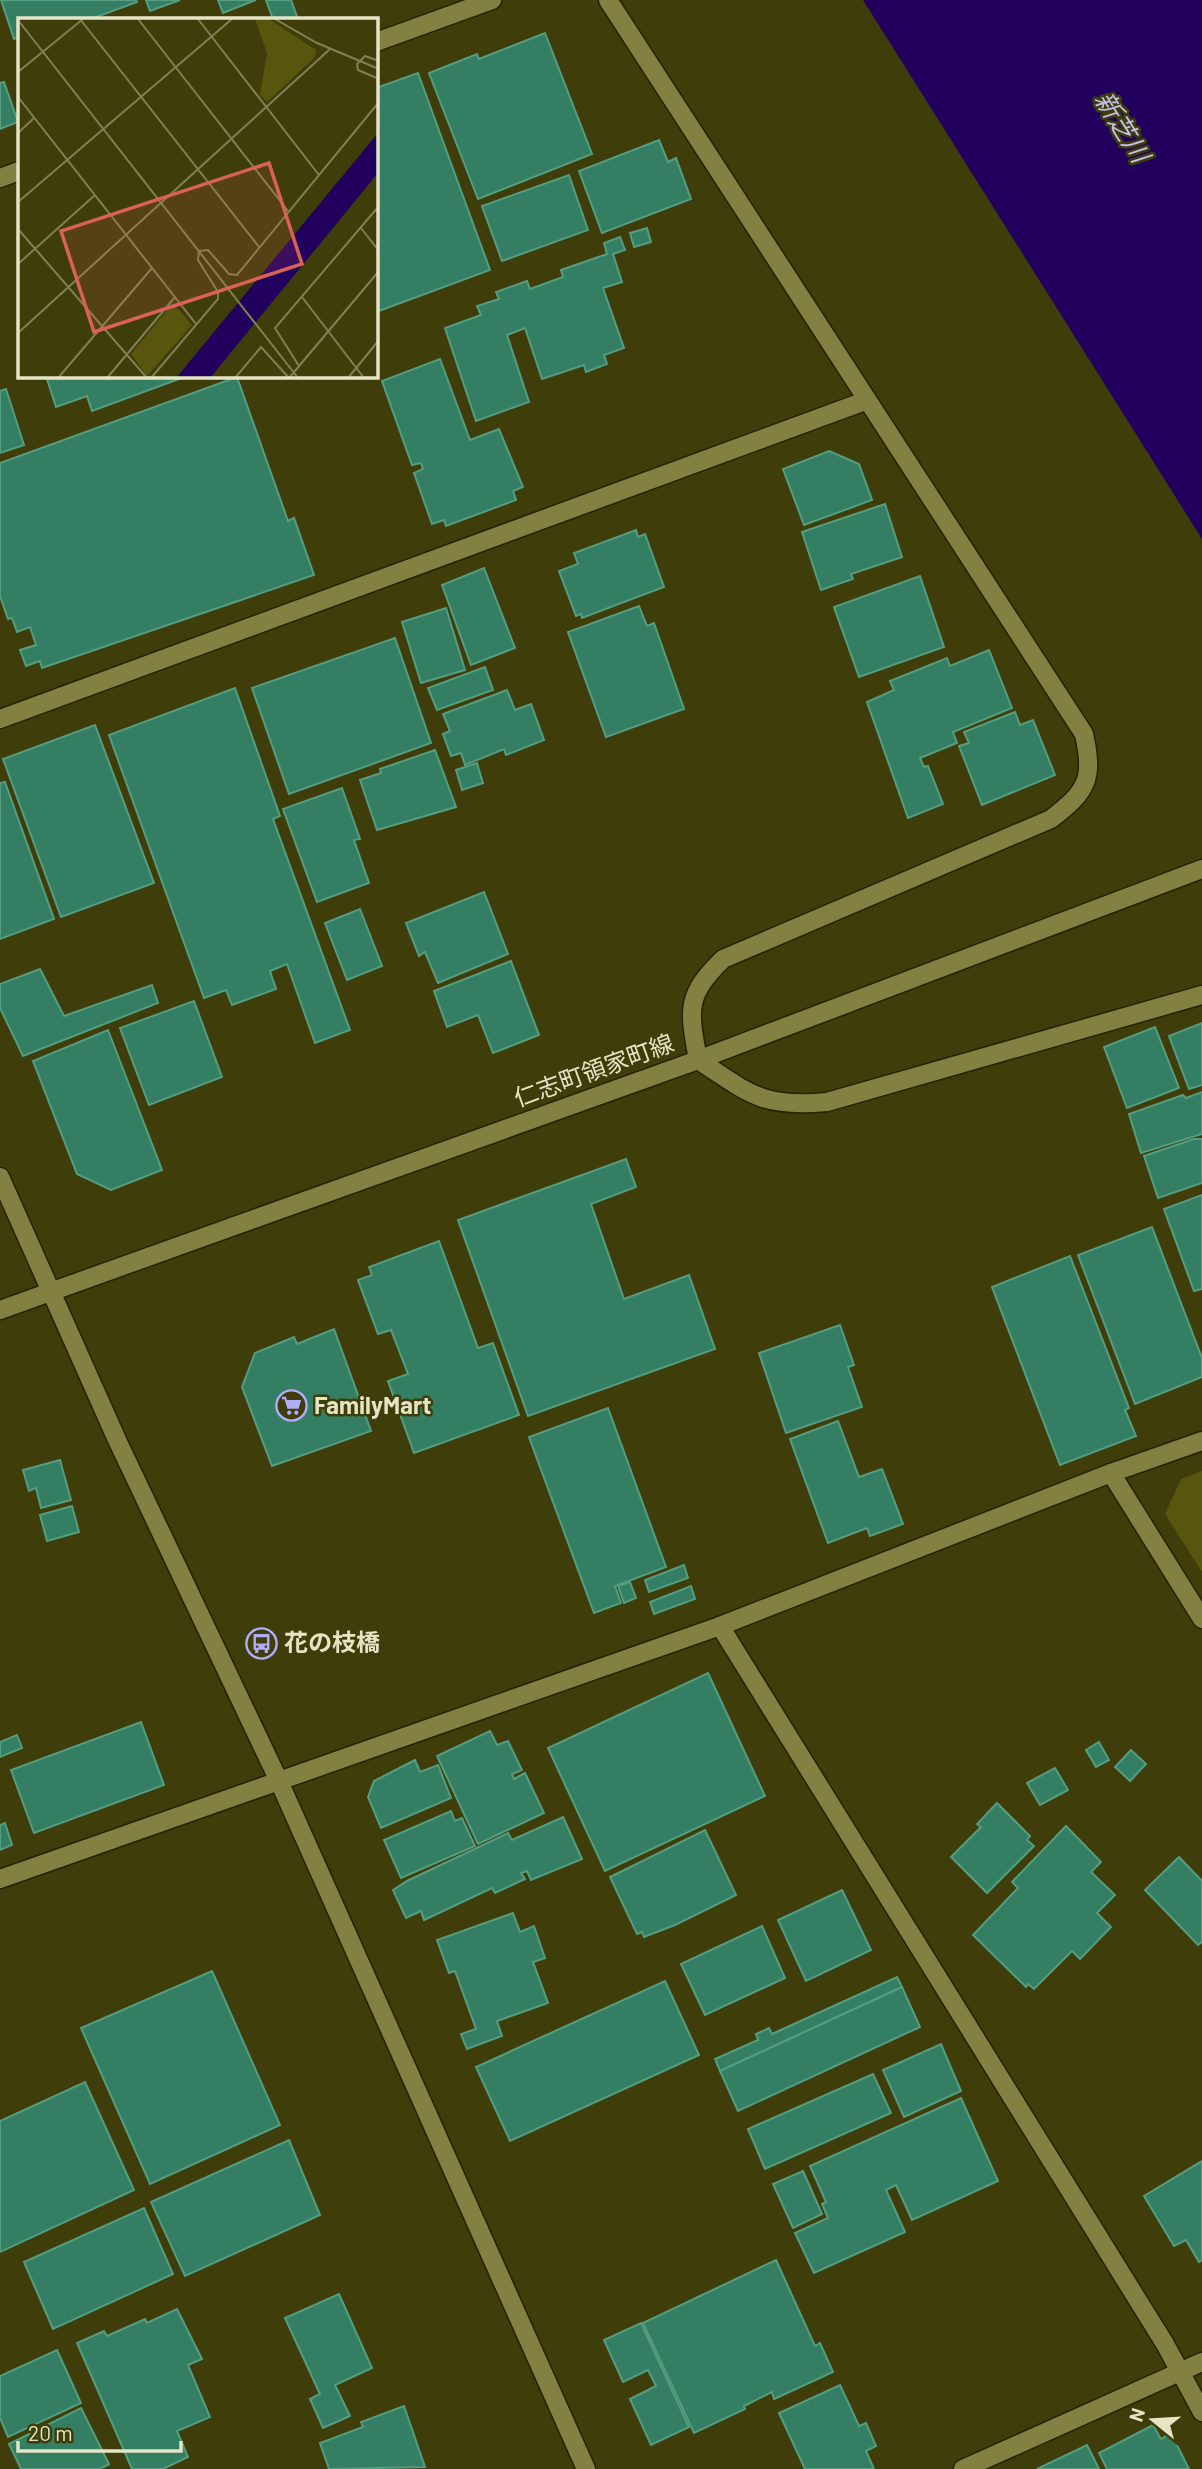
<svg xmlns="http://www.w3.org/2000/svg" width="1202" height="2469" font-family="Barlow,'Noto Sans JP',sans-serif">
  <style>
    .green { fill: #58550f }
    .water { fill: #22005d }
    .building { fill: #347f64; stroke: #549d81; stroke-width: 2 }
    .lines { fill: none; stroke-linecap: round; stroke-linejoin: round }
    .minor-casing { stroke: #252302; stroke-width: 21 }
    .minor { stroke: #838141; stroke-width: 18 }
    .labels { text-anchor: middle; stroke-width: 5; stroke-linejoin: round; paint-order: stroke }
    .street-label { font-size: 24px; fill: #e5e5c5; stroke: #3f3d09 }
    .poi-label { font-size: 24px; font-weight: bold; fill: #e5e5c5; stroke: #3f3d09; text-anchor: start }
    .water-label { font-size: 26px; font-style: italic; fill: #c2bff0; stroke: #3f3d09 }
    .inset-road { fill: none; stroke: #818054; stroke-width: 2 }
    .view { fill: #da6157; fill-opacity: 0.15; stroke: #da6157; stroke-width: 3.5 }
    .inset-edge { fill: none; stroke: #e5e5c5; stroke-width: 3.5 }
  </style>
  <rect width="100%" height="100%" fill="#3f3d09"/>
  <polygon class="green" points="1202,1471 1202,1572 1165,1514 1181,1479"/>
  <polygon class="water" points="863,0 1202,0 1202,539"/>
  <g class="building">
    <polygon points="1,0 136,0 137,2 91,19 19,19 19,37 14,39"/>
    <polygon points="146,0 180,0 150,11"/>
    <polygon points="218,0 256,0 223,13"/>
    <polygon points="266,0 291,0 298,19 273,19"/>
    <polygon points="545,33 592,154 478,199 429,73 477,54 479,59"/>
    <polygon points="418,73 490,270 376,312 376,88"/>
    <polygon points="4,82 18,122 0,129 0,83"/>
    <polygon points="659,140 668,162 676,158 691,199 602,233 579,171"/>
    <polygon points="569,175 588,230 502,261 482,206"/>
    <polygon points="647,228 651,242 634,247 630,233"/>
    <polygon points="620,237 625,250 613,254 622,282 603,288 624,348 604,355 607,364 586,372 584,365 542,379 525,328 507,335 529,402 476,421 445,328 481,315 477,306 499,299 496,292 527,281 530,289 563,277 561,270 607,254 604,243"/>
    <polygon points="440,359 470,440 499,429 523,487 513,491 516,500 446,526 444,520 432,524 414,473 423,469 421,463 412,465 382,381"/>
    <polygon points="46,376 187,376 92,411 87,396 56,407"/>
    <polygon points="237,377 288,521 294,518 314,575 42,668 40,661 26,666 20,650 36,645 30,627 17,632 12,618 8,619 0,596 0,463"/>
    <polygon points="6,389 24,445 0,453 0,391"/>
    <polygon points="829,451 859,464 872,500 804,525 783,469"/>
    <polygon points="885,504 902,557 851,574 853,579 821,590 802,532"/>
    <polygon points="636,530 638,537 645,534 664,587 582,618 581,614 576,616 559,571 578,564 574,553"/>
    <polygon points="484,568 515,648 471,665 442,585"/>
    <polygon points="920,576 944,647 859,677 834,607"/>
    <polygon points="639,606 647,626 654,623 684,709 606,737 568,632"/>
    <polygon points="446,608 465,670 421,683 402,622"/>
    <polygon points="395,638 431,743 289,794 252,688"/>
    <polygon points="989,650 1012,708 953,732 957,743 920,758 924,767 928,766 943,804 908,818 867,702 894,690 890,681 947,658 950,666"/>
    <polygon points="485,667 493,690 437,710 428,688"/>
    <polygon points="235,688 280,816 273,819 350,1030 315,1043 287,964 270,971 276,989 232,1005 226,990 204,998 109,735"/>
    <polygon points="507,690 515,710 531,704 544,740 506,755 504,749 465,765 461,753 451,756 443,734 450,731 443,714"/>
    <polygon points="1015,712 1020,725 1033,720 1055,775 982,805 959,746 969,743 964,732"/>
    <polygon points="95,725 154,883 61,917 3,759"/>
    <polygon points="435,750 456,807 377,830 360,780 381,773 380,769"/>
    <polygon points="477,763 483,783 462,790 456,770"/>
    <polygon points="5,782 54,919 0,939 0,783"/>
    <polygon points="342,788 360,839 354,840 369,883 317,902 283,809"/>
    <polygon points="484,892 508,954 438,983 425,952 419,956 406,923"/>
    <polygon points="360,909 382,966 347,980 325,923"/>
    <polygon points="511,961 539,1035 493,1053 478,1015 447,1027 434,991"/>
    <polygon points="40,969 64,1016 152,985 158,1003 23,1056 0,1008 0,984"/>
    <polygon points="194,1001 222,1077 149,1105 120,1028"/>
    <polygon points="1202,1023 1202,1085 1189,1089 1169,1036"/>
    <polygon points="1155,1027 1179,1088 1127,1108 1104,1047"/>
    <polygon points="108,1030 162,1170 111,1190 77,1174 33,1061"/>
    <polygon points="1202,1092 1202,1134 1141,1153 1129,1114 1183,1095 1186,1098"/>
    <polygon points="1194,1139 1202,1139 1202,1183 1158,1198 1144,1156"/>
    <polygon points="626,1159 636,1187 591,1204 624,1299 689,1275 715,1349 528,1416 458,1220"/>
    <polygon points="1202,1195 1202,1289 1194,1291 1164,1209"/>
    <polygon points="1152,1227 1202,1358 1202,1377 1135,1404 1078,1255"/>
    <polygon points="439,1241 478,1348 493,1343 519,1415 414,1453 388,1381 408,1374 391,1330 378,1334 358,1280 372,1275 369,1267"/>
    <polygon points="1070,1256 1129,1408 1125,1410 1136,1436 1060,1465 992,1287"/>
    <polygon points="840,1325 854,1365 848,1367 862,1407 786,1433 759,1353"/>
    <polygon points="334,1329 371,1431 272,1466 242,1387 255,1353 294,1337 297,1344"/>
    <polygon points="608,1408 666,1567 615,1586 621,1603 594,1613 529,1437"/>
    <polygon points="838,1421 859,1477 882,1469 903,1524 870,1536 867,1528 828,1543 790,1439"/>
    <polygon points="60,1460 71,1500 41,1508 36,1488 29,1491 23,1470"/>
    <polygon points="72,1506 79,1532 47,1541 40,1515"/>
    <polygon points="684,1565 688,1578 649,1592 645,1580"/>
    <polygon points="630,1582 636,1598 624,1603 618,1586"/>
    <polygon points="691,1586 695,1599 654,1614 650,1602"/>
    <polygon points="708,1673 765,1796 605,1871 548,1748"/>
    <polygon points="141,1722 164,1785 34,1833 11,1770"/>
    <polygon points="490,1731 497,1745 508,1741 522,1770 512,1774 514,1779 525,1773 544,1813 478,1844 437,1756"/>
    <polygon points="17,1735 22,1748 0,1757 0,1742"/>
    <polygon points="1099,1742 1109,1760 1096,1767 1086,1750"/>
    <polygon points="1131,1750 1146,1764 1130,1781 1115,1767"/>
    <polygon points="415,1760 420,1772 438,1765 451,1798 381,1828 368,1797 374,1781"/>
    <polygon points="1055,1768 1068,1790 1040,1805 1027,1783"/>
    <polygon points="997,1803 1030,1836 1027,1840 1034,1846 987,1893 951,1857 981,1827 977,1824"/>
    <polygon points="451,1811 455,1821 462,1818 475,1846 401,1878 384,1840"/>
    <polygon points="563,1817 582,1859 531,1880 527,1871 521,1873 525,1879 495,1893 492,1888 424,1920 421,1911 406,1918 393,1890 407,1881 508,1833 512,1840"/>
    <polygon points="5,1823 12,1845 0,1850 0,1825"/>
    <polygon points="1066,1826 1101,1862 1091,1872 1115,1895 1097,1913 1111,1927 1080,1959 1072,1951 1034,1989 1028,1984 1026,1987 973,1935 1018,1888 1012,1882"/>
    <polygon points="705,1830 736,1895 675,1925 644,1937 642,1932 637,1934 610,1877"/>
    <polygon points="1179,1857 1202,1881 1202,1942 1198,1945 1145,1890"/>
    <polygon points="842,1890 871,1950 806,1981 778,1920"/>
    <polygon points="513,1913 520,1932 534,1926 545,1958 533,1962 548,2003 497,2021 502,2036 467,2049 461,2034 476,2029 455,1971 449,1973 437,1940"/>
    <polygon points="762,1926 785,1978 705,2015 681,1964"/>
    <polygon points="212,1971 280,2125 150,2184 81,2028"/>
    <polygon points="897,1977 902,1987 720,2071 715,2059 758,2040 756,2034 769,2028 772,2034"/>
    <polygon points="665,1981 699,2055 510,2141 476,2067"/>
    <polygon points="902,1987 920,2027 738,2111 720,2071"/>
    <polygon points="941,2044 961,2091 904,2117 883,2070"/>
    <polygon points="873,2074 891,2113 765,2169 748,2129"/>
    <polygon points="85,2082 134,2190 0,2252 0,2121"/>
    <polygon points="961,2098 998,2181 912,2220 896,2185 886,2190 905,2232 814,2273 795,2233 828,2218 822,2204 826,2202 810,2166"/>
    <polygon points="289,2140 320,2215 185,2276 151,2202"/>
    <polygon points="1202,2161 1202,2260 1199,2262 1186,2240 1174,2246 1144,2196"/>
    <polygon points="803,2171 822,2214 793,2228 773,2184"/>
    <polygon points="144,2208 173,2274 53,2329 24,2262"/>
    <polygon points="776,2260 815,2346 820,2343 833,2372 774,2399 772,2392 744,2406 745,2409 694,2433 643,2323"/>
    <polygon points="339,2294 372,2368 335,2385 350,2416 323,2428 310,2399 320,2394 285,2318"/>
    <polygon points="177,2309 202,2359 188,2365 210,2417 177,2431 188,2457 163,2469 132,2469 77,2343 104,2331 107,2336 145,2319 147,2323"/>
    <polygon points="641,2323 689,2427 651,2445 630,2399 656,2386 648,2370 623,2382 604,2340"/>
    <polygon points="57,2350 81,2403 8,2437 0,2418 0,2376"/>
    <polygon points="840,2385 859,2426 866,2423 876,2446 866,2451 874,2469 805,2469 779,2413"/>
    <polygon points="404,2406 425,2467 329,2469 320,2443 363,2427 361,2422"/>
    <polygon points="81,2408 109,2464 100,2469 21,2469 9,2444"/>
    <polygon points="1153,2425 1161,2439 1171,2433 1189,2469 1107,2469 1099,2453"/>
    <polygon points="1087,2445 1099,2469 1037,2469"/>
  </g>
  <g class="lines">
    <defs>
      <g id="minor">
        <path d="M608 0 1084 734C1094 780 1087 791 1051 819L723 959C685 996 689 1010 698 1060 750 1094 762 1108 827 1102L1202 995"/>
        <polyline points="376,42 492,0"/>
        <polyline points="0,178 19,171"/>
        <polyline points="0,719 865,401"/>
        <polyline points="0,1177 118,1442 278,1779 586,2469"/>
        <polyline points="0,1310 698,1060 1202,869"/>
        <polyline points="1111,1473 1202,1619"/>
        <polyline points="720,1626 1165,2344 1202,2412"/>
        <polyline points="0,1879 720,1626 1111,1473 1202,1441"/>
        <polyline points="963,2469 1202,2362"/>
      </g>
    </defs>
    <use href="#minor" class="minor-casing"/>
    <use href="#minor" class="minor"/>
  </g>
  <defs>
    <symbol id="supermarket-ring" viewBox="-11 -11 22 22"><circle r="9.5" fill="#3f3d09" stroke="#b2adf9" stroke-width="1.5"/><path d="M-6-5.5h2.5l.6 2H6L4.5 2H-2.5L-4.4-4H-6ZM-1.5 3.2a1.3 1.3 0 1 0 .1 0ZM3 3.2a1.3 1.3 0 1 0 .1 0Z" fill="#b2adf9"/></symbol>
    <symbol id="bus-ring" viewBox="-11 -11 22 22"><circle r="9.5" fill="#3f3d09" stroke="#b2adf9" stroke-width="1.5"/><path d="M-5-6H5V4H4V6H2V4H-2V6H-4V4H-5ZM-3.5-4V0h7V-4ZM-3.5 1.2v1.5H-2V1.2ZM2 1.2v1.5H3.5V1.2Z" fill="#b2adf9"/></symbol>
  </defs>
  <g fill-rule="evenodd">
    <use href="#supermarket-ring" x="274" y="1388" width="35" height="35"/>
    <use href="#bus-ring" x="244" y="1626" width="35" height="35"/>
  </g>
  <g class="labels">
    <g class="street-label">
      <text transform="translate(594 1071) rotate(-20)" y="8">仁志町領家町線</text>
    </g>
    <g class="poi-label">
      <text x="314" y="1414">FamilyMart</text>
      <text x="284" y="1651">花の枝橋</text>
    </g>
    <g class="water-label">
      <text transform="translate(1122 127) rotate(58)" y="9">新芝川</text>
    </g>
  </g>
  <g transform="translate(18 18)">
    <rect width="360" height="360" fill="#3f3d09"/>
    <path d="M237 1H251L298 32 297 39 249 84 242 77 249 35ZM155 285 174 307 129 358 113 336Z" fill="#58550f"/>
    <path d="M360 115V155L192 360H158Z" fill="#22005d"/>
    <path class="inset-road" d="M62 1 241 229M120 1 270 193M180 1 301 157M257 1 299 25 361 51M0 2 280 360M361 43 347 38 339 46 340 52 361 61M0 54 65 1M0 79 178 306M0 115 16 100M0 184 214 1M343 210 361 233M0 211 129 360M0 246 77 177M284 279 346 360M0 315 312 31M281 348 257 310 361 188M40 360 134 250M89 360 157 279M133 360 200 281V274L180 242 181 233 190 232 211 256 219 257 361 84M217 360 243 329 271 360M271 360 361 253M330 360 361 322"/>
    <path class="view" d="M251 145 284 246 76 314 43 213Z"/>
    <rect width="360" height="360" class="inset-edge"/>
  </g>
  <g transform="translate(1153 2420) rotate(288)" stroke="#3f3d09" stroke-width="5" paint-order="stroke">
  <path d="M0-5L12 26L0 18L-12 26Z" fill="#e5e5c5"/>
  <text y="-10" font-size="19" font-weight="bold" text-anchor="middle" fill="#e5e5c5">N</text>
  </g>
  <path d="M18 2441v10h163v-10" fill="none" stroke="#e5e5c5" stroke-width="3.5"/>
  <text x="28" y="2441" font-size="21" fill="#e5e5c5" stroke="#3f3d09" stroke-width="5" paint-order="stroke">20 m</text>
</svg>
